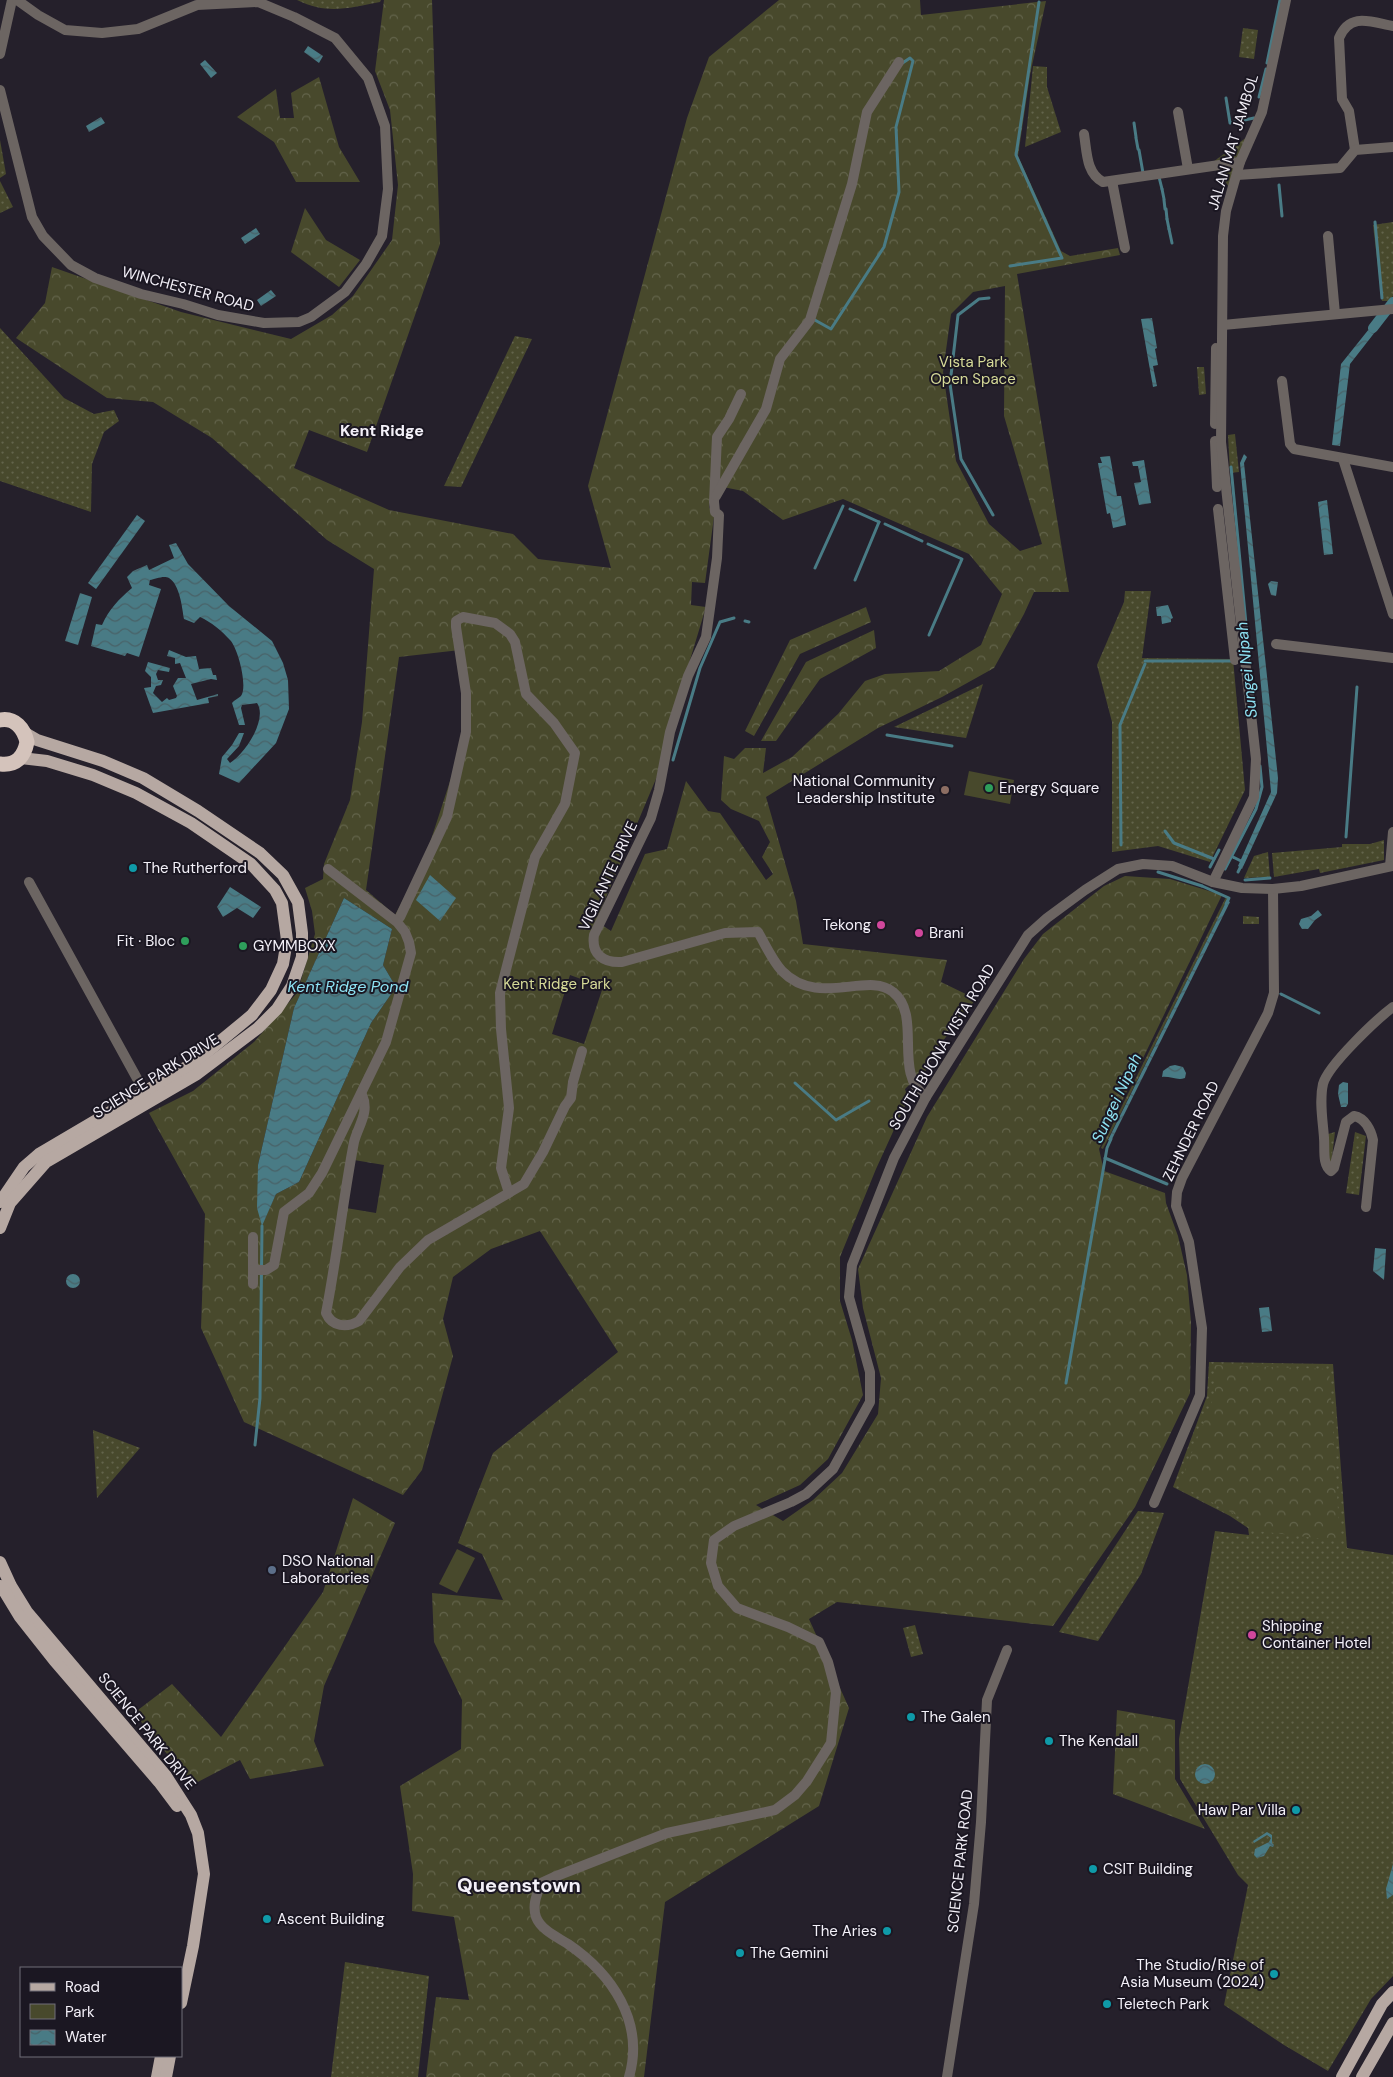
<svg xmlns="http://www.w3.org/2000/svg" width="1393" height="2077" font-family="'DM Sans',sans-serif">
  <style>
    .green { fill: url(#green-dots) }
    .forest { fill: url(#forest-crowns); fill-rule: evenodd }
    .pitch { fill: #48492c }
    .water { fill: url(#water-waves) }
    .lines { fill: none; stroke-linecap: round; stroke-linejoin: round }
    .stream { stroke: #497b85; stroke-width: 3 }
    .canal { stroke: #497b85; stroke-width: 10 }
    .minor { stroke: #6c6562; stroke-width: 10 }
    .major { stroke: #b6a8a2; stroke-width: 12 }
    .highway { stroke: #d4c3bb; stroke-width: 15 }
    .leisure-dot { fill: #2e9e5b; stroke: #1b1722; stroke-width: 2 }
    .education-dot { fill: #8d6e63; stroke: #1b1722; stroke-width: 2 }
    .culture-dot { fill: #0f9aa8; stroke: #1b1722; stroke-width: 2 }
    .hotel-dot { fill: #d1479c; stroke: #1b1722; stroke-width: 2 }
    .service-dot { fill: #5c6f8a; stroke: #1b1722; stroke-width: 2 }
    .labels { text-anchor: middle; stroke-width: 4; stroke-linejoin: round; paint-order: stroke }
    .street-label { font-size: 15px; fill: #f3f0f8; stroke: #1b1722 }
    .park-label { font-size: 15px; fill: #d6da98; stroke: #1b1722 }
    .poi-label { font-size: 15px; fill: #f3f0f8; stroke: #1b1722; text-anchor: start }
    .neighbourhood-label { font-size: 16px; font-weight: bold; fill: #f3f0f8; stroke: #1b1722 }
    .water-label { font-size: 16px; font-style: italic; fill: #8ee3f4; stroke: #1b1722 }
    .district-label { font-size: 20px; font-weight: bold; fill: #f3f0f8; stroke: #1b1722 }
  </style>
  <defs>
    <pattern id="green-dots" width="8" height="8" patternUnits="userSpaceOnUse" patternTransform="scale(1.25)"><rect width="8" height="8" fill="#48492c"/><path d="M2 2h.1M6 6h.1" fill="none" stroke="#63644b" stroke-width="1.8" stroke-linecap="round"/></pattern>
    <pattern id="forest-crowns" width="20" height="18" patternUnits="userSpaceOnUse" patternTransform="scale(1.25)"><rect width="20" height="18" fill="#48492c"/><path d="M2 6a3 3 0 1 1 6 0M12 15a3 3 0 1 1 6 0" fill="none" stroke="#63644b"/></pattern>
    <pattern id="water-waves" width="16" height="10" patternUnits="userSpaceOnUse" patternTransform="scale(1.25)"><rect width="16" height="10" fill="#497b85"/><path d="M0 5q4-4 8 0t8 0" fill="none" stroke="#496268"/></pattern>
  </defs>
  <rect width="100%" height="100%" fill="#25202b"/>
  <g class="green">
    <path d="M297 0H381L380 2C348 8 328 15 297 0Z"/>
    <polygon points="1243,28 1258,30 1254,59 1239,57"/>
    <polygon points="1033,66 1047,67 1047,87 1061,132 1025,147"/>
    <polygon points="1247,137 1237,159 1213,162"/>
    <polygon points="0,140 6,174 0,178"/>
    <polygon points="1235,167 1229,187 1217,170"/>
    <polygon points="0,181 13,207 0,213"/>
    <polygon points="1393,222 1393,296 1389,301 1382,301 1373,225"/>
    <polygon points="0,328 64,398 94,414 114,410 119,421 104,432 92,464 91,512 0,481"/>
    <polygon points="515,336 532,339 461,487 444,486"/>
    <polygon points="1197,367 1204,367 1206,394 1199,395"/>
    <polygon points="1235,434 1239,472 1230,473 1228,435"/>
    <polygon points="1125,591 1151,591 1142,658 1233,659 1245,790 1210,862 1158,846 1112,852 1112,722 1097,665 1124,602"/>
    <polygon points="983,684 966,738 894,727"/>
    <polygon points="1384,840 1384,860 1320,873 1319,869 1274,877 1272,853 1342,847 1342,844 1370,844"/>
    <polygon points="1268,852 1270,877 1244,878 1254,856"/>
    <polygon points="1226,897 1228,898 1103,1149 1101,1148"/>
    <polygon points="1243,916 1259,917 1259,924 1243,924"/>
    <polygon points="1335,1132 1331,1166 1328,1162 1328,1134"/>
    <polygon points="1355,1132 1366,1136 1359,1195 1346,1193"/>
    <polygon points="1209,1362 1333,1364 1347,1548 1393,1555 1393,1976 1371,1999 1328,2071 1284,2045 1224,2005 1248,1885 1238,1875 1180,1779 1179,1739 1215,1531 1249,1535 1248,1528 1230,1516 1173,1487 1207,1396"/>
    <polygon points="93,1430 140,1448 97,1498"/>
    <polygon points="1138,1511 1164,1513 1141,1574 1098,1641 1059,1632"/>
    <polygon points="915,1625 923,1654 911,1657 903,1628"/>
    <polygon points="345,1962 429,1976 418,2077 331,2077"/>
  </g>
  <g class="forest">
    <path d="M384 0H432L440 244 367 452 309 430 294 468 389 510 513 534 538 559 611 568 588 486 687 118 709 57 779 0H920L921 15 1046 1 1030 75 1018 156 1061 251 1070 256 1118 248 1120 255 1017 274 1069 592H1034L1024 614 994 668 942 697 878 728 766 797 796 901 803 944 947 960 941 982 976 999 938 1047 916 1089 912 1082 905 1089 908 1099 876 1169 840 1257V1301L852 1340 863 1395 828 1459 800 1485 756 1505 783 1521 813 1500 842 1473 878 1414 881 1378 863 1308 858 1269 927 1117 1024 959 1043 934 1104 886 1125 876 1170 879 1222 895 1099 1149 1104 1171 1165 1193 1166 1203 1178 1236 1187 1275 1191 1323 1190 1393 1135 1507 1053 1626 837 1602 809 1619 849 1708 819 1806 665 1902 644 2077H426L436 1997 469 2000 454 1917 412 1911 413 1874 400 1786 461 1749 462 1700 434 1642 432 1593 503 1600 482 1554 458 1543 493 1453 618 1352 540 1231 491 1249 453 1277 443 1319 453 1356 422 1470 403 1495 244 1422 201 1328 205 1214 149 1113 193 1091 254 1042 297 993 315 934 312 911 305 888 323 879 324 864 350 800 362 722 374 569 327 540 212 438 153 402 107 398 16 338 45 303 52 267 181 312 291 339 332 315 353 296 392 240 398 185 390 110 375 71ZM1005 286 1004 416 1042 544 1020 551 989 524 956 461 943 372 951 314 973 292ZM723 487 743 491 783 520 843 499 969 554 1002 594 981 645 939 671 885 674 865 681 838 714 792 757 763 773 766 748H745L734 759 724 756 721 800 731 809 759 821 770 842 762 857 773 874 766 880 720 813 708 811 686 781 667 849 645 854 611 931 596 921 661 767 664 746 706 607 691 605 692 582 705 583 714 517 709 507 711 493ZM460 650 466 732 425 858 395 915 366 890 399 657ZM344 898 392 929 383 965 396 987 371 1023 299 1182 276 1194 262 1225 258 1165 294 1008ZM570 975 603 987 584 1044 552 1034ZM354 1160 384 1165 376 1213 346 1208Z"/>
    <polygon points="319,77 339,147 360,182 296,182 274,142 237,117 276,89 280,118 294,118 291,93"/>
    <polygon points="305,208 326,240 360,260 339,287 291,252"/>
    <polygon points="866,607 871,622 800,654 754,736 745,731 790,640"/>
    <polygon points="874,630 876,648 820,679 776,741 761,741 806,662"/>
    <polygon points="1214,1365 1329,1369 1340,1541 1257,1531 1248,1521 1179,1485 1215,1394"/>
    <polygon points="353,1498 395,1523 324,1686 314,1741 324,1766 250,1779 240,1760 192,1785 134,1713 172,1684 221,1737 323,1592"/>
    <polygon points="1117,1710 1175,1720 1175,1779 1205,1829 1113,1794"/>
  </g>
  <g class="pitch">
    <polygon points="969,771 1014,780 1010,804 964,795"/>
    <polygon points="457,1549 475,1558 457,1593 439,1584"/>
  </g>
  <g class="water">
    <polygon points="308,46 323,56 319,63 304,52"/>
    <polygon points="205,60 217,73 211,78 200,64"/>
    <polygon points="101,117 105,123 89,132 86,126"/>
    <polygon points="256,228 260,234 245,244 241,238"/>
    <polygon points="271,290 276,296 261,306 257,300"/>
    <polygon points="1152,318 1157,348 1155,349 1158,365 1153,366 1157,386 1153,387 1141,319"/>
    <polygon points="1386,318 1350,364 1340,446 1332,445 1341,364 1377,319"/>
    <polygon points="1244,454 1247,457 1244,463 1278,778 1277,793 1242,869 1238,866 1271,792 1240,463"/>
    <polygon points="1110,456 1117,496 1121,496 1126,525 1113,528 1110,513 1107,514 1098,463 1102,463 1100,457"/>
    <polygon points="1144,460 1151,503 1139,505 1134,483 1141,482 1138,466 1133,466 1132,462"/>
    <polygon points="1327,500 1333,554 1324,555 1318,502"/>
    <polygon points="137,515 145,521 96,589 88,583"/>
    <path d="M176 543 188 564 229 606 272 641 283 663 288 680 289 709 276 743 239 783 219 774 222 757 232 745 239 733H244L239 746 227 759 230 763C245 754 268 719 257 703L242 705 241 708 245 725H239L232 703C234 700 239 698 241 696 248 687 238 648 230 640 222 631 211 622 200 617L194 623 184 619C182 607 180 585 169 578 164 575 155 579 150 580L149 585 161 589 139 657 127 653 125 656 91 646 96 624 102 625C109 609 119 599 132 588L127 577 133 571 147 565 149 570 174 558 169 545Z"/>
    <polygon points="1271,581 1278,582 1276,596 1271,595 1268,584"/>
    <polygon points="80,593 92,597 78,645 65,641"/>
    <polygon points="1168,605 1173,618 1171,619 1171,622 1162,624 1161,616 1157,616 1156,607"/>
    <polygon points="169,650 186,657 196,656 199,669 211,668 213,675 216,675 217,680 211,679 191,684 197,700 218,694 218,696 208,698 209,703 153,713 144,688 151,687 151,677 145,671 148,662 170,668 169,672 158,670 156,674 158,680 163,680 161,685 156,686 153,693 162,702 167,698 169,700 176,698 177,696 173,686 178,678 186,678 180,663 175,664 175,658 167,656"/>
    <polygon points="430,875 456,898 440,921 416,900"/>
    <polygon points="230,887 261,907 253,918 237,908 223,917 217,907"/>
    <polygon points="344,898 392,929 383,965 396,987 371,1023 299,1182 276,1194 262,1226 257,1208 258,1165 294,1008"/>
    <polygon points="1227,900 1230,902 1111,1141 1108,1140"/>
    <polygon points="1318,910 1322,915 1315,920 1308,929 1302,929 1299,924 1301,919 1311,916"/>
    <path d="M1175 1065 1183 1067 1186 1073 1185 1078C1178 1081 1170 1076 1162 1077L1163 1071 1170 1066Z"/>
    <polygon points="1343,1082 1348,1083 1348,1104 1346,1107 1341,1107 1338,1094 1339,1085"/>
    <polygon points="1375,1248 1386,1249 1384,1280 1373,1271"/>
    <circle cx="73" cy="1281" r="7"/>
    <polygon points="1269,1307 1272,1331 1262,1332 1259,1308"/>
    <circle cx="1205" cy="1774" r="10"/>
    <polygon points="1267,1832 1272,1835 1272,1843 1274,1845 1273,1847 1270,1846 1264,1856 1257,1858 1254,1855 1255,1849 1269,1842 1271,1838 1267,1835 1254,1843 1253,1841"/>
    <polygon points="1393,1864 1393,1895 1387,1899 1386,1889"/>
  </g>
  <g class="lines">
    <g class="stream">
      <polyline points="1267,63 1280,0"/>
      <polyline points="1259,97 1266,69"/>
      <polyline points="1226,98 1230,123 1254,118"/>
      <polyline points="1134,123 1136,137"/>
      <polyline points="1136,138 1138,149"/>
      <polyline points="1139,150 1143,173"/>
      <polyline points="1159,177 1162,189"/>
      <polyline points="1279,185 1282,216"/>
      <polyline points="1162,189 1164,199"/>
      <polyline points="1164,200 1165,209"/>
      <polyline points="1166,209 1167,219"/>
      <polyline points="1167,219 1169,229"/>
      <polyline points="1375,222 1382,298"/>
      <polyline points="1169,229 1172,243"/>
      <polyline points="1010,266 1062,258 1016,155 1039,2"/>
      <polyline points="989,298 979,299 958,315 950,384 961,459 993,515"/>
      <polyline points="813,319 831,329 884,247 899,192 896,127 913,61 910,58 901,64"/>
      <polyline points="1231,467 1248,645"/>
      <polyline points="850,509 879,522"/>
      <polyline points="885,524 922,541"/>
      <polyline points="928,544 962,559 929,635"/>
      <polyline points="815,568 843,506"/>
      <polyline points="855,580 879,522"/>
      <polyline points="745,621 749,622"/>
      <polyline points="1145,661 1231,661"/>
      <polyline points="887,735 952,746"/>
      <polyline points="673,760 700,668 720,622 734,618"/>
      <polyline points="1165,831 1174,843 1214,859"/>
      <polyline points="1346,837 1357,687"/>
      <polyline points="1121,845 1120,725 1145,664"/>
      <polyline points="1233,857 1243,862"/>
      <polyline points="1210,867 1219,850"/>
      <polyline points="1225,869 1256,809 1262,787 1260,766"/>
      <polyline points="1158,872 1202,886"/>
      <polyline points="1238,872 1242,864"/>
      <polyline points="1245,880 1270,878"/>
      <polyline points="1202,886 1229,898 1226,904"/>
      <polyline points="1281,994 1319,1013"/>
      <polyline points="795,1083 836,1120 869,1101"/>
      <polyline points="1105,1158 1167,1184"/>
      <polyline points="1066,1383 1107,1148 1111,1139"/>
      <polyline points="255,1445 260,1398 262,1226"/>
    </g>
    <polyline class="canal" points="1373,328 1393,302"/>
    <g class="minor">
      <polyline points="0,54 12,0"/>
      <polyline points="0,90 32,217 43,236 71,265 95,278 141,294 183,304 218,315 264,323 299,322 311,317 345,292 366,264 382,236 388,189 385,126 368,78 335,38 294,17 258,2 197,5 138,29 102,33 65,30 38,15 17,0"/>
      <polyline points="1178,112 1188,169"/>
      <path d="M1084 134C1087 152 1086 173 1103 182L1240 162"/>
      <path d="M1355 150 1349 111 1342 99 1339 38C1350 12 1371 22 1393 26"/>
      <polyline points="1237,175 1340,168 1355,150 1393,147"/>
      <polyline points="1112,181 1125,248"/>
      <polyline points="1328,236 1335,314"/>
      <polyline points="1223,325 1393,309"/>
      <polyline points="1282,381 1290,444 1294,449 1393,467"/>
      <path d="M741 394 729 419 717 437 714 502 715 512 719 515 717 558 706 637 688 676 670 732 659 790 651 818 594 935C591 955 604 963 622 962L725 933 758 932C765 944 772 960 782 971 818 1008 868 971 893 992 923 1016 892 1073 926 1097"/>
      <polyline points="1215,424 1216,348"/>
      <polyline points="1215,441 1217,487"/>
      <polyline points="1343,459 1393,614"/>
      <polyline points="716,496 766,409 780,359 810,320 852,184 867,112 899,62"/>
      <polyline points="1218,509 1235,660"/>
      <polyline points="1276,644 1393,658"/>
      <polyline points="1390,866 1393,832"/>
      <polyline points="29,882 145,1093"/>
      <polyline points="1213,882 1254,797 1256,759 1221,442 1223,236 1226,211 1240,162 1262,112 1286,0"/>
      <polyline points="400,917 447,817 466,732 466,693 456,627 456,621 463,617 495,623 510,634 515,642 526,694 554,723 575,753 565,804 535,857 500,993 501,1029 509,1108 501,1168 509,1193"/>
      <path d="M362 1095C370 1112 358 1126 354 1142 343 1199 337 1257 326 1313 332 1327 347 1328 359 1321L400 1267 428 1240 524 1184 543 1152 565 1106 571 1098 573 1082 582 1051"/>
      <path d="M1366 1207 1373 1140C1371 1130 1365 1118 1354 1116L1346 1122 1334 1168 1331 1171C1322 1165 1325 1149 1324 1138 1323 1122 1319 1101 1323 1084 1328 1065 1377 1019 1393 1007"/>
      <polyline points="253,1237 253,1284"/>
      <polyline points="253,1270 266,1270 274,1265 284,1212 309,1193 322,1173 386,1042 411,953 409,942 405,932 397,922 328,869"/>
      <polyline points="1154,1503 1200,1395 1202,1328 1189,1242 1176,1206 1177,1192 1182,1178 1268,1013 1274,993 1273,889"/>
      <path d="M629 2077C645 2022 612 1974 568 1944 557 1937 541 1930 536 1917 532 1905 537 1894 541 1883L554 1877 667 1833 775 1810 795 1795 807 1781 831 1743 836 1692 828 1662 819 1642 788 1627 737 1608 718 1586 711 1563 714 1540 734 1526 791 1502 806 1494 833 1469 870 1402V1372L849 1297 852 1265 894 1158 926 1097 1028 935 1047 918 1085 890 1118 869 1143 864 1172 866 1213 882 1242 888 1273 889 1301 886 1393 866"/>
      <polyline points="947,2077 974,1904 981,1822 987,1700 1007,1650"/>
    </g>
    <g class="major">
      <polyline points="0,1202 24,1167 39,1154 195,1062 252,1015 271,990 283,964 287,940 282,903 275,890 251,864 191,823 136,793 93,775 47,761 21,758"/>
      <polyline points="0,1228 10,1203 46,1162 197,1074 258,1028 277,1009 292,986 302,957 302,933 298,902 283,875 260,853 198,811 143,778 103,761 37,740 25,733"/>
      <polyline points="0,1562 11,1586 27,1612 166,1776 191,1815 198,1833 204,1874 193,1946 181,2003"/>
      <polyline points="1,1586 20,1617 54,1660 159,1782 177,1806"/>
      <polyline points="157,2077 161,2056"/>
      <polyline points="166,2077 170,2056"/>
      <polyline points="1342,2077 1382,2004 1393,1992"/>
      <polyline points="1362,2077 1393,2023"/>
    </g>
    <path class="highway" d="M0 720C15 717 24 729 27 742 24 757 16 766 0 764"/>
  </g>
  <g class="leisure-dot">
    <circle cx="989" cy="788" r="5"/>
    <circle cx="185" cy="941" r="5"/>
    <circle cx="243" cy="946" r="5"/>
  </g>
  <circle class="education-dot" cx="945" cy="790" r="5"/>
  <g class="culture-dot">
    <circle cx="133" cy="868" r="5"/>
    <circle cx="911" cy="1717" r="5"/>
    <circle cx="1049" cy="1741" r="5"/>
    <circle cx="1296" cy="1810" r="5"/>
    <circle cx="1093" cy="1869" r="5"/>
    <circle cx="267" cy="1919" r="5"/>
    <circle cx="887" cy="1931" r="5"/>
    <circle cx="740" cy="1953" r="5"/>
    <circle cx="1274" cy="1974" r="5"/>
    <circle cx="1107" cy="2004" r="5"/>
  </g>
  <g class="hotel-dot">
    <circle cx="881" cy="925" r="5"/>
    <circle cx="919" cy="933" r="5"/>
    <circle cx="1252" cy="1635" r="5"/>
  </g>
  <circle class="service-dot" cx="272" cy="1570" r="5"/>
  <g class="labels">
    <g class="street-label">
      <text transform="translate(1233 142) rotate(-73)" y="5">JALAN MAT JAMBOL</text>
      <text transform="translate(188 289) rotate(15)" y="5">WINCHESTER ROAD</text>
      <text transform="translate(608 876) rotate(-65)" y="5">VIGILANTE DRIVE</text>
      <text transform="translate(942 1047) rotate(-59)" y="5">SOUTH BUONA VISTA ROAD</text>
      <text transform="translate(156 1076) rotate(-32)" y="5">SCIENCE PARK DRIVE</text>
      <text transform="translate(1191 1131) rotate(-64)" y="5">ZEHNDER ROAD</text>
      <text transform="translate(147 1731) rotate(51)" y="5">SCIENCE PARK DRIVE</text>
      <text transform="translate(960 1861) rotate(-84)" y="5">SCIENCE PARK ROAD</text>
    </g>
    <g class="park-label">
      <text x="973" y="367">Vista Park<tspan x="973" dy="17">Open Space</tspan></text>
      <text x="557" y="989">Kent Ridge Park</text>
    </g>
    <g class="poi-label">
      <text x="935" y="786" text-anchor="end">National Community<tspan x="935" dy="17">Leadership Institute</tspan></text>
      <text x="999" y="793">Energy Square</text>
      <text x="143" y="873">The Rutherford</text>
      <text x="871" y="930" text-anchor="end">Tekong</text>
      <text x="929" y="938">Brani</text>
      <text x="175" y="946" text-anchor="end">Fit · Bloc</text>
      <text x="253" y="951">GYMMBOXX</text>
      <text x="282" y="1566">DSO National<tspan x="282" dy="17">Laboratories</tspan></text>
      <text x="1262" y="1631">Shipping<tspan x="1262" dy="17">Container Hotel</tspan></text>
      <text x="921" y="1722">The Galen</text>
      <text x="1059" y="1746">The Kendall</text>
      <text x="1286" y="1815" text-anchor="end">Haw Par Villa</text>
      <text x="1103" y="1874">CSIT Building</text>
      <text x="277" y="1924">Ascent Building</text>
      <text x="877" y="1936" text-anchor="end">The Aries</text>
      <text x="750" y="1958">The Gemini</text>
      <text x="1264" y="1970" text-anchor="end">The Studio/Rise of<tspan x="1264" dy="17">Asia Museum (2024)</tspan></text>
      <text x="1117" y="2009">Teletech Park</text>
    </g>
    <g class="neighbourhood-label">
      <text x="382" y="436">Kent Ridge</text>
    </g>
    <g class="water-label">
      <text transform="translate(1246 670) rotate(-96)" y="6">Sungei Nipah</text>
      <text x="348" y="992">Kent Ridge Pond</text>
      <text transform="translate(1116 1098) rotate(-65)" y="6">Sungei Nipah</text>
    </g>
    <g class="district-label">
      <text x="519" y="1892">Queenstown</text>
    </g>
  </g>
  <rect x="20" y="1967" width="162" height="90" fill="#1b1722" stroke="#716e78"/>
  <rect x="30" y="1983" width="25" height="8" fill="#b6a8a2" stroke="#716e78"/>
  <text x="65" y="1992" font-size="15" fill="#f3f0f8">Road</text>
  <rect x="30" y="2004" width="25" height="15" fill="#48492c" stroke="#716e78"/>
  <text x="65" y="2017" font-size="15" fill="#f3f0f8">Park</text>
  <rect x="30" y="2030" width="25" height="15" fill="url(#water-waves)" stroke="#716e78"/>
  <text x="65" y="2042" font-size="15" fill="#f3f0f8">Water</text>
</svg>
